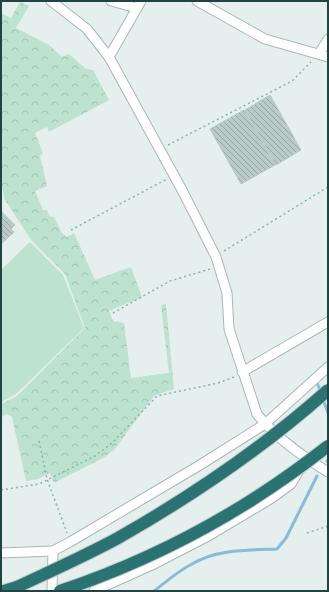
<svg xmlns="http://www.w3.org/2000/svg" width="329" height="592" font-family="'Space Grotesk',sans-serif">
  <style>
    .forest { fill: url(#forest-crowns) }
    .pitch { fill: #bde2cf }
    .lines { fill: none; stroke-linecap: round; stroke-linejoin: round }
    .stream { stroke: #8abbd8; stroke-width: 3 }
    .building { fill: url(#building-back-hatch); stroke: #b7cac6 }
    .minor-casing { stroke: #a7b8b6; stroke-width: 11 }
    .highway-casing { stroke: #c1caca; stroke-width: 14 }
    .path { stroke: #83b5b0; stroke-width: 1.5; stroke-dasharray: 2 3; stroke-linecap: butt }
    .minor { stroke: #fff; stroke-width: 9 }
    .highway { stroke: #2b7272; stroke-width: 12 }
    .highway-bridge-casing { stroke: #c1caca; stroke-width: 14; stroke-linecap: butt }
    .highway-bridge { stroke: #2b7272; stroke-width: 12 }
  </style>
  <defs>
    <pattern id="forest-crowns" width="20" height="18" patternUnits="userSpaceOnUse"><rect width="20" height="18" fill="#bde2cf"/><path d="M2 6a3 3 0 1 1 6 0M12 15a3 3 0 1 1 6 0" fill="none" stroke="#a2c3b3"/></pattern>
    <pattern id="building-back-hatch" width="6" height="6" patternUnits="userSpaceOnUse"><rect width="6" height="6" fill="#bacbc7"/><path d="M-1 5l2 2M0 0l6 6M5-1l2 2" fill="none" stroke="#97a6a3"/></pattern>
  </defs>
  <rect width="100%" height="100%" fill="#e5efed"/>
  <polygon class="forest" points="20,2 29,6 16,28 49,45 62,57 69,54 86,69 93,70 109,100 49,132 47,127 35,133 43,153 40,156 47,186 35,191 43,210 47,210 49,216 54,217 62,233 67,237 74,233 95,280 131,267 142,297 109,311 113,321 124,323 131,378 169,373 161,305 166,304 174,389 154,396 114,450 103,458 54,483 50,473 38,479 26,481 12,417 7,414 1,417 1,404 17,396 85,328 65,274 31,240 4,198 1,180 1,13 11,18"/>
  <polygon class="pitch" points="30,242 63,275 84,328 16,394 1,402 1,270"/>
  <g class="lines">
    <g class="stream">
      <polyline points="317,383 321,392"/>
      <polyline points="323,399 328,413"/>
      <polyline points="327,461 328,460"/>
      <path d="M154 591C166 582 178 571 192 564 216 549 249 550 277 549L286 538 317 476"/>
    </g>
  </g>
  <g class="building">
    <polygon points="270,95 301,150 276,165 245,110"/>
    <polygon points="244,110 275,165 241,184 210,129"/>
    <polygon points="1,211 15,225 11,229 14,232 1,244"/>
  </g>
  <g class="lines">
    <defs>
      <g id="minor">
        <path d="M51 1 87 29 109 57 182 190 216 257 227 293 229 329 257 414C276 438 302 456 328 472"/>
        <polyline points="111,1 137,8"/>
        <polyline points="197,1 265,39 328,57"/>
        <polyline points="319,54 328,39"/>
        <polyline points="109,57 141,1"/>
        <polyline points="242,372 328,322"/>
        <polyline points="1,553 53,551 70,542 200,465 265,424 328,367"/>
        <polyline points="52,591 53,551"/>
        <polyline points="94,591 152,565 210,535 272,498 291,484 300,469"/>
      </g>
      <polyline id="highway" points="4,591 17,587"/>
    </defs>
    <use href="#minor" class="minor-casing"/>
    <use href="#highway" class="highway-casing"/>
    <g class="path">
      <polyline points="168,145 292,81 311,62"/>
      <polyline points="71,230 167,179"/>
      <polyline points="224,251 328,187"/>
      <polyline points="113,313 170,281 210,269"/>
      <polyline points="39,441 47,479 67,533"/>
      <polyline points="1,490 39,484 95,456 112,443 157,396 218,383 234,377"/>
      <polyline points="307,533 328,526"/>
    </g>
    <use href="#minor" class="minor"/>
    <use href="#highway" class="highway"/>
    <defs>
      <g id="highway-bridge">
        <path d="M17 587C51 571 85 556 118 538 192 496 264 447 328 390"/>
        <path d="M60 591C156 559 248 509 328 446"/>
      </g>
    </defs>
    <use href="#highway-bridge" class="highway-bridge-casing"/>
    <use href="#highway-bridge" class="highway-bridge"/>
  </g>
  <rect width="329" height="592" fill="none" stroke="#224342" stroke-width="4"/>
</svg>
